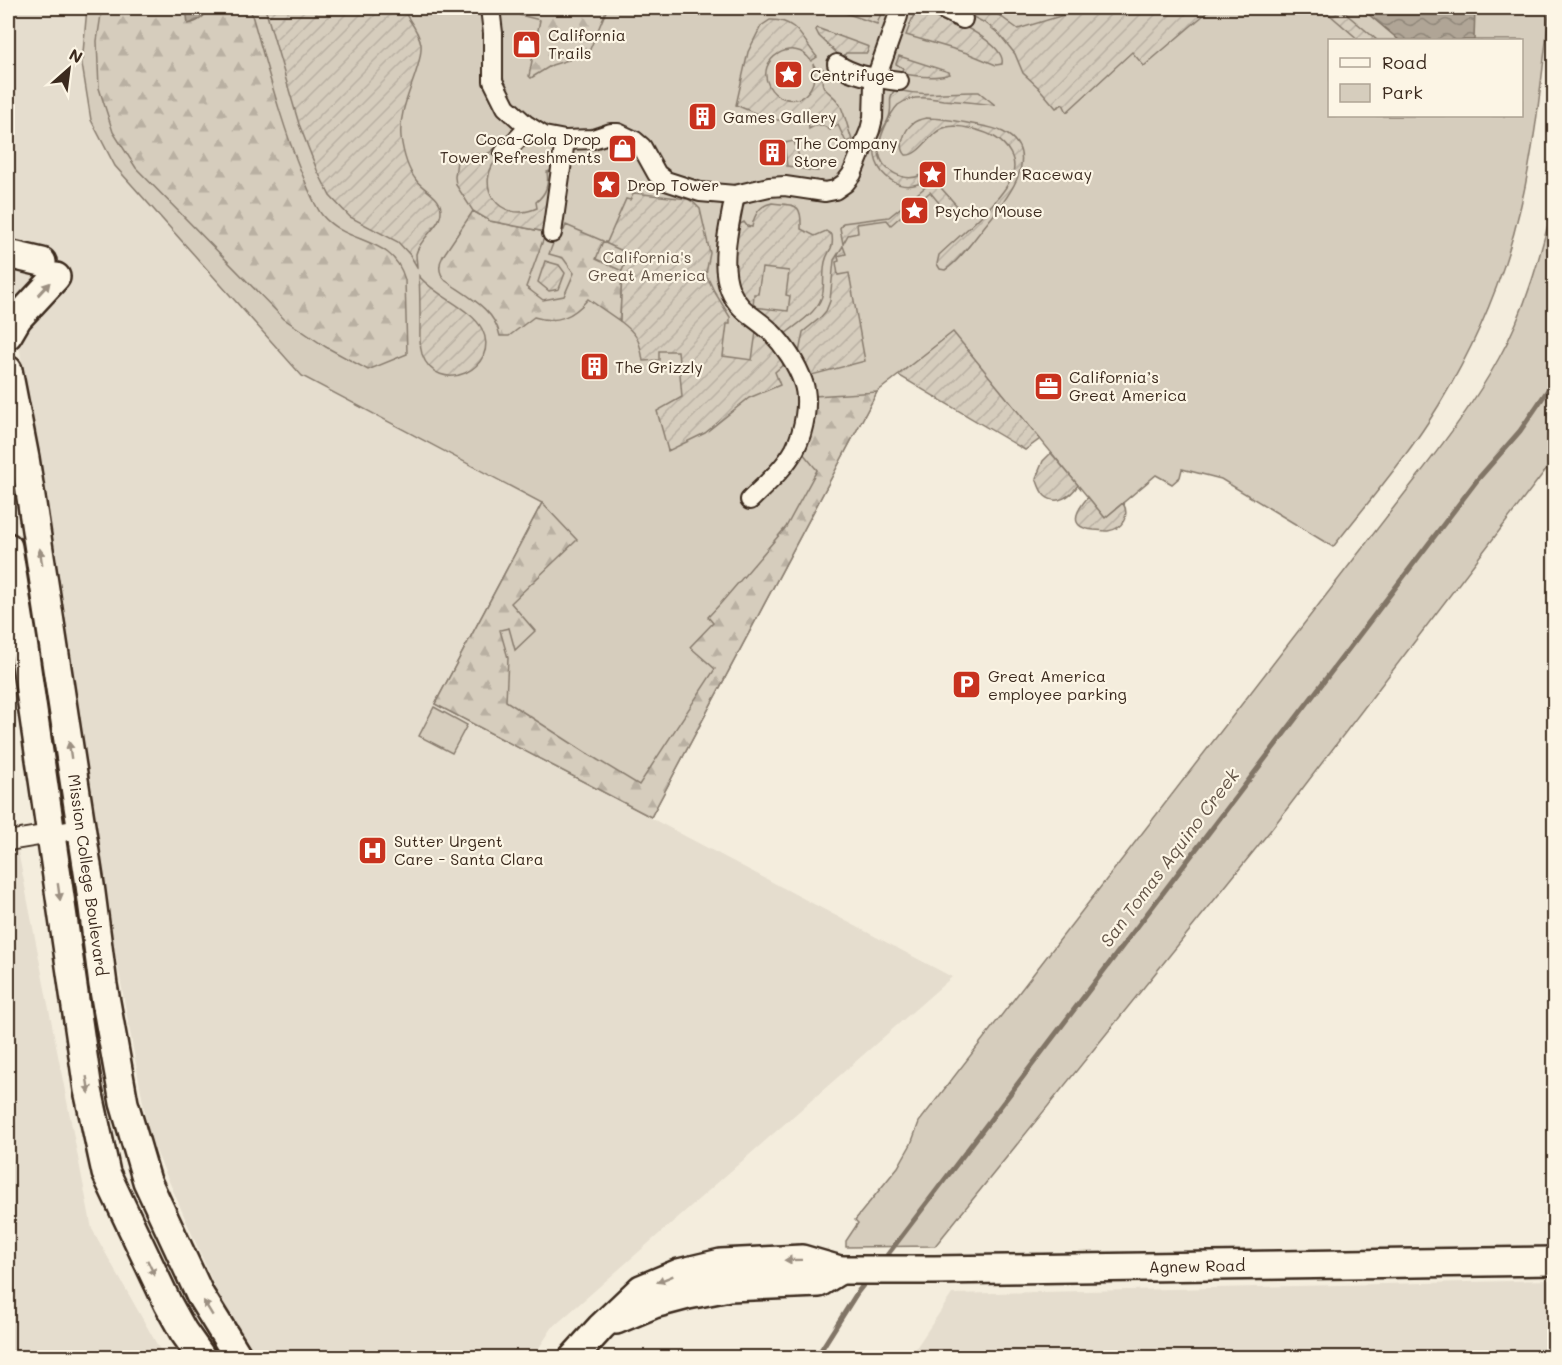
<svg xmlns="http://www.w3.org/2000/svg" width="1562" height="1365" font-family="Mali,sans-serif">
  <style>
    .built { fill: #e5ddce }
    .green { fill: #d6cdbd; stroke: #887c6e; stroke-width: 1.5; fill-rule: evenodd }
    .forest { fill: url(#forest-firs); stroke: #887c6e; stroke-width: 1.5 }
    .garden { fill: url(#garden-furrows); stroke: #887c6e; stroke-width: 1.5; fill-rule: evenodd }
    .water { fill: url(#water-waves); stroke: #817466; stroke-width: 1.5 }
    .lines { fill: none; stroke-linecap: round; stroke-linejoin: round }
    .stream { stroke: #817466; stroke-width: 5 }
    .street-casing { stroke: #3b2a1e; stroke-width: 22 }
    .secondary-casing { stroke: #3b2a1e; stroke-width: 32 }
    .street { stroke: #fcf5e5; stroke-width: 18 }
    .secondary { stroke: #fcf5e5; stroke-width: 27 }
    .oneway { fill: #9c9082 }
    .labels { text-anchor: middle; stroke-width: 4.5; stroke-linejoin: round; paint-order: stroke }
    .poi-label { font-size: 16px; fill: #3b2a1e; stroke: #fcf5e5; text-anchor: start }
    .park-label { font-size: 16px; fill: #625346; stroke: #fcf5e5 }
    .street-label { font-size: 16px; fill: #3b2a1e; stroke: #fcf5e5 }
    .water-label { font-size: 18px; font-style: italic; fill: #645548; stroke: #fcf5e5 }
  </style>
  <defs>
    <pattern id="forest-firs" width="22" height="20" patternUnits="userSpaceOnUse" patternTransform="scale(1.5)"><rect width="22" height="20" fill="#d6cdbd"/><path d="M5 1l3.5 6h-7zM16 11l3.5 6h-7z" fill="#b9b0a2"/></pattern>
    <pattern id="garden-furrows" width="10" height="10" patternUnits="userSpaceOnUse" patternTransform="scale(1.5)"><rect width="10" height="10" fill="#d6cdbd"/><path d="M-1 1l2-2M0 10L10 0M9 11l2-2" fill="none" stroke="#b9b0a2"/></pattern>
    <pattern id="water-waves" width="16" height="10" patternUnits="userSpaceOnUse" patternTransform="scale(1.5)"><rect width="16" height="10" fill="#b0a596"/><path d="M0 5q4-4 8 0t8 0" fill="none" stroke="#90877a"/></pattern>
  </defs>
  <rect width="100%" height="100%" fill="#f4eddd"/>
  <filter id="ink" filterUnits="userSpaceOnUse"><feTurbulence type="fractalNoise" baseFrequency=".0167" numOctaves="2"/><feDisplacementMap in="SourceGraphic" scale="12" xChannelSelector="R" yChannelSelector="G"/><feConvolveMatrix kernelMatrix="1 2 1 2 8 2 1 2 1" color-interpolation-filters="sRGB"/></filter>
  <g filter="url(#ink)">
    <g class="built">
      <polygon points="8,8 87,8 82,64 91,120 115,166 302,376 542,503 435,704 952,977 552,1328 533,1357 255,1357 236,1336 149,1135 92,826 9,278 8,276"/>
      <polygon points="8,712 16,769 13,785 8,799"/>
      <polygon points="8,800 92,1229 164,1357 8,1357"/>
      <polygon points="1554,1280 1554,1357 910,1357 952,1294"/>
    </g>
    <g class="green">
      <path d="M87 8H1550C1542 73 1536 140 1521 205 1505 275 1476 344 1439 405 1408 456 1369 501 1333 547L1221 479 1182 469 1180 477 1172 484 1156 475 1105 518 953 333 877 392 651 817 435 704 542 503 302 376 115 166 91 120 82 64ZM1330 40H1522V116H1330Z"/>
      <path d="M1554 202V459L1270 831 935 1246 846 1247V1241L858 1223 855 1220 898 1167 911 1144 919 1122 1415 480C1445 441 1475 402 1499 358 1526 310 1540 256 1554 202Z"/>
      <polygon points="434,707 467,725 452,753 419,736"/>
    </g>
    <g class="forest">
      <path d="M102 8H250C266 63 280 120 302 174 308 187 313 204 322 215 348 246 393 235 405 280L407 354 368 370 326 347 284 319 136 168 113 132 99 88 97 41Z"/>
      <polygon points="526,8 562,8 563,9 566,8 604,8 606,11 588,54 552,65 531,78 529,76 540,20 520,15"/>
      <path d="M473 211 490 221 546 232 526 287 543 300 564 296 574 273 563 258 549 254 559 228 564 230 566 225 603 241 596 259 622 271 620 321 588 299C573 317 557 324 534 317L509 336H500C495 309 467 296 446 281 439 274 438 265 443 256Z"/>
      <polygon points="877,392 651,817 435,704 542,503 577,540 511,603 535,631 515,650 509,628 500,630 508,658 506,701 588,754 639,785 715,669 690,647 713,623 708,617 721,603 786,527 817,470 802,452 814,396"/>
    </g>
    <g class="garden">
      <path d="M265 8H402C408 19 419 31 421 44 422 55 418 66 415 75 408 96 399 115 401 137 403 152 407 168 416 180 423 190 442 197 441 211 441 227 420 237 416 254 416 258 417 263 417 267L410 255 398 242 350 217 330 196 317 170 299 124Z"/>
      <polygon points="831,8 883,8 877,24"/>
      <polygon points="961,8 989,8 1018,29 1077,11 1077,8 1212,8 1144,66 1132,52 1067,112 1063,104 1056,108 1038,87 1023,73 1015,54 1000,35 987,24 965,13"/>
      <polygon points="1322,8 1339,8 1377,40 1359,40"/>
      <path d="M915 12C928 16 943 18 956 23 969 28 1006 48 1002 64L996 65 967 53 906 35Z"/>
      <path d="M770 20C797 19 802 39 817 57L811 61C795 35 754 59 769 86 772 92 777 96 783 98 806 105 818 84 813 64L818 71 823 69 824 71C816 93 835 91 841 107 846 118 848 129 852 140L846 142 838 125 830 130C823 124 816 124 809 129L808 120H771L736 105 748 52 761 26Z"/>
      <polygon points="817,28 869,47 867,53 846,53 842,58 819,36 816,30"/>
      <path d="M899 56 949 72 950 74C934 79 918 77 901 73L903 68 896 64Z"/>
      <path d="M897 90C926 97 951 91 979 92L995 105C978 103 960 101 943 100 933 99 921 96 911 99 906 100 902 102 898 105 890 113 877 141 879 152 881 171 905 183 921 175V180L918 184C909 187 899 186 891 180 877 171 871 154 877 139 881 130 889 122 890 113 892 104 888 98 894 91Z"/>
      <path d="M926 118C941 118 957 121 972 124 982 126 993 127 1003 132 1044 153 1007 199 988 222 977 235 959 262 945 270L940 269 937 264 939 255C959 236 1006 198 1013 173 1017 159 1007 145 996 138 985 131 959 124 947 127 930 130 921 156 906 155 898 147 904 131 912 124 916 120 921 119 926 118Z"/>
      <path d="M794 141 799 157 813 163H817L818 171C809 172 798 167 787 166L784 143Z"/>
      <path d="M494 149 500 155C471 185 500 225 537 208L536 202C546 194 549 185 547 172L550 171 553 172 546 232 490 221 473 211 456 185 455 177 457 160 464 162 471 153C481 155 486 157 494 149Z"/>
      <polygon points="934,180 958,207 949,215 930,192 922,199 917,194"/>
      <path d="M634 193 688 199 693 202 700 209 710 253 706 274 714 291 730 317V324H727L723 356 752 360 756 332 774 341 777 355 784 364 775 372 780 385 749 398 705 433 668 451 657 411 682 397 678 351H659V360L643 361C640 340 637 334 620 321L622 271 629 254 603 242H607L626 199 630 200Z"/>
      <path d="M772 203C796 206 802 202 801 229L815 236 826 231 832 235C834 251 828 249 825 262 823 272 824 282 823 292 820 311 800 322 785 334H783L748 308 734 280 733 260 736 239 740 224 744 222 747 226 752 227C754 215 759 205 772 203ZM762 268 789 271 786 295 790 296 788 311 753 307 754 294H758Z"/>
      <polygon points="904,205 908,210 891,225 887,220 857,224 858,233 848,235 843,244 840,228 843,223 889,217"/>
      <polygon points="843,246 846,254 838,256 839,261 836,262 838,275 849,273 865,361 808,376 798,358 803,332 820,318 826,311 830,301 834,260"/>
      <polygon points="545,261 559,265 565,273 559,289 549,291 538,282"/>
      <path d="M419 276C435 296 471 308 482 329 502 369 437 398 422 354 419 344 420 333 420 322 420 307 420 292 419 276Z"/>
      <polygon points="953,332 1040,439 1025,450 898,375"/>
      <path d="M1051 453 1078 485C1071 496 1057 506 1045 496 1040 492 1038 483 1036 478L1043 461Z"/>
      <path d="M1088 497 1105 518 1123 503C1130 515 1123 529 1108 531 1104 531 1098 530 1094 530 1068 528 1075 512 1088 497Z"/>
    </g>
    <g class="water">
      <path d="M186 8H208C205 17 198 22 188 24Z"/>
      <polygon points="1361,8 1475,8 1474,40 1399,40"/>
    </g>
    <g class="lines">
      <g class="stream">
        <polyline points="882,1262 1478,479 1520,431 1554,381"/>
        <polyline points="816,1358 857,1293 868,1279"/>
      </g>
      <defs>
        <g id="street">
          <polyline points="490,8 493,33 493,81 506,107 525,124 544,136 565,140 593,139 611,133 618,133 635,141 642,147 657,174 666,181 700,192 735,195 769,187 785,186 825,192 835,190 845,183 852,174 870,130 873,118 874,84 898,16 899,8"/>
          <polyline points="940,8 963,19"/>
          <path d="M837 64C855 77 878 78 899 81"/>
          <polyline points="504,153 529,127"/>
          <path d="M735 195C730 223 719 262 730 290 739 312 756 317 771 332 784 345 797 364 803 382 810 401 804 431 795 449 784 469 766 484 750 500"/>
          <polyline points="552,233 565,140"/>
          <polyline points="8,841 81,829"/>
        </g>
        <g id="secondary">
          <polyline points="8,254 42,262"/>
          <polyline points="8,335 18,318 56,277"/>
          <polyline points="8,370 25,458 90,885 103,985 124,1103 147,1181 200,1295 239,1358"/>
          <polyline points="8,547 23,642 88,1090 106,1173 168,1304 183,1331 202,1358"/>
          <polyline points="616,1320 654,1304 688,1295 729,1287 819,1283 840,1270"/>
          <polyline points="573,1358 601,1327 641,1289 679,1273 721,1263 802,1259 840,1270 934,1270 1554,1261"/>
        </g>
      </defs>
      <use href="#street" class="street-casing"/>
      <use href="#secondary" class="secondary-casing"/>
      <use href="#street" class="street"/>
      <use href="#secondary" class="secondary"/>
    </g>
    <defs><path id="oneway-solid" d="M-6-.8H1V-3.2L6.5 0L1 3.2V.8H-6Z" transform="scale(1.5)"/></defs>
    <g class="oneway">
      <use href="#oneway-solid" transform="translate(44 289) rotate(-47)"/>
      <use href="#oneway-solid" transform="translate(41 557) rotate(-98)"/>
      <use href="#oneway-solid" transform="translate(70 750) rotate(-98)"/>
      <use href="#oneway-solid" transform="translate(59 892) rotate(82)"/>
      <use href="#oneway-solid" transform="translate(88 1085) rotate(81)"/>
      <use href="#oneway-solid" transform="translate(793 1260) rotate(179)"/>
      <use href="#oneway-solid" transform="translate(151 1268) rotate(65)"/>
      <use href="#oneway-solid" transform="translate(665 1279) rotate(158)"/>
      <use href="#oneway-solid" transform="translate(208 1308) rotate(-121)"/>
    </g>
  </g>
  <defs>
    <symbol id="shop-square" viewBox="-11 -11 22 22"><rect x="-9" y="-9" width="18" height="18" rx="4" fill="#c8321e" stroke="#fcf5e5"/><path d="M-5-2.5h2.3a2.7 3.5 0 0 1 5.4 0H5L5.5 6h-11ZM-1.5-2.5h3a1.5 2.3 0 0 0-3 0Z" fill="#fff"/></symbol>
    <symbol id="sight-square" viewBox="-11 -11 22 22"><rect x="-9" y="-9" width="18" height="18" rx="4" fill="#c8321e" stroke="#fcf5e5"/><path d="M0-6L1.8-2.2L6-1.7L2.9 1.2L3.7 5.4L0 3.3L-3.7 5.4L-2.9 1.2L-6-1.7L-1.8-2.2Z" fill="#fff"/></symbol>
    <symbol id="building-square" viewBox="-11 -11 22 22"><rect x="-9" y="-9" width="18" height="18" rx="4" fill="#c8321e" stroke="#fcf5e5"/><path d="M-4-6H4V6H1V3H-1V6H-4ZM-2.5-4.3h1.7v1.8h-1.7ZM.8-4.3h1.7v1.8H.8ZM-2.5-1h1.7V.8h-1.7ZM.8-1h1.7V.8H.8Z" fill="#fff"/></symbol>
    <symbol id="office-square" viewBox="-11 -11 22 22"><rect x="-9" y="-9" width="18" height="18" rx="4" fill="#c8321e" stroke="#fcf5e5"/><path d="M-6-3h4V-5.5h4V-3h4V5H-6ZM-1-4.5V-3h2v-1.5ZM-6 0V1H6V0Z" fill="#fff"/></symbol>
    <symbol id="parking-square" viewBox="-11 -11 22 22"><rect x="-9" y="-9" width="18" height="18" rx="4" fill="#c8321e" stroke="#fcf5e5"/><path d="M-3.5-5.5H1a3.5 3.5 0 0 1 0 7H-1V5.5H-3.5ZM-1-3.4V-.6H.8a1.4 1.4 0 0 0 0-2.8Z" fill="#fff"/></symbol>
    <symbol id="hospital-square" viewBox="-11 -11 22 22"><rect x="-9" y="-9" width="18" height="18" rx="4" fill="#c8321e" stroke="#fcf5e5"/><path d="M-5-5h3v3.5h4V-5h3V5h-3V1.5h-4V5h-3Z" fill="#fff"/></symbol>
  </defs>
  <g fill-rule="evenodd">
    <use href="#shop-square" x="510" y="28" width="33" height="33"/>
    <use href="#sight-square" x="772" y="58" width="33" height="33"/>
    <use href="#building-square" x="686" y="100" width="33" height="33"/>
    <use href="#shop-square" x="606" y="132" width="33" height="33"/>
    <use href="#building-square" x="756" y="136" width="33" height="33"/>
    <use href="#sight-square" x="916" y="158" width="33" height="33"/>
    <use href="#sight-square" x="590" y="168" width="33" height="33"/>
    <use href="#sight-square" x="898" y="194" width="33" height="33"/>
    <use href="#building-square" x="578" y="350" width="33" height="33"/>
    <use href="#office-square" x="1032" y="370" width="33" height="33"/>
    <use href="#parking-square" x="950" y="668" width="33" height="33"/>
    <use href="#hospital-square" x="356" y="834" width="33" height="33"/>
  </g>
  <g class="labels">
    <g class="poi-label">
      <text x="548" y="41">California<tspan x="548" dy="18">Trails</tspan></text>
      <text x="810" y="81">Centrifuge</text>
      <text x="723" y="123">Games Gallery</text>
      <text x="601" y="145" text-anchor="end">Coca-Cola Drop<tspan x="601" dy="18">Tower Refreshments</tspan></text>
      <text x="794" y="149">The Company<tspan x="794" dy="18">Store</tspan></text>
      <text x="953" y="180">Thunder Raceway</text>
      <text x="627" y="191">Drop Tower</text>
      <text x="935" y="217">Psycho Mouse</text>
      <text x="615" y="373">The Grizzly</text>
      <text x="1069" y="383">California’s<tspan x="1069" dy="18">Great America</tspan></text>
      <text x="988" y="682">Great America<tspan x="988" dy="18">employee parking</tspan></text>
      <text x="394" y="847">Sutter Urgent<tspan x="394" dy="18">Care - Santa Clara</tspan></text>
    </g>
    <g class="park-label">
      <text x="647" y="263">California's<tspan x="647" dy="18">Great America</tspan></text>
    </g>
    <g class="street-label">
      <text transform="translate(88 875) rotate(82)" y="6">Mission College Boulevard</text>
      <text transform="translate(1197 1266) rotate(-1)" y="6">Agnew Road</text>
    </g>
    <g class="water-label">
      <text transform="translate(1170 858) rotate(-53)" y="6">San Tomas Aquino Creek</text>
    </g>
  </g>
  <rect width="1562" height="1365" fill="none" stroke="#fcf5e5" stroke-width="30"/>
  <rect x="15" y="15" width="1532" height="1335" fill="none" stroke="#3b2a1e" stroke-width="2" filter="url(#ink)"/>
  <rect x="1328" y="39" width="195" height="78" fill="#fcf5e5" stroke="#afa495" stroke-width="1.5"/>
  <rect x="1340" y="58" width="30" height="9" fill="#fcf5e5" stroke="#afa495" stroke-width="1.5"/>
  <text x="1382" y="69" font-size="18" fill="#3b2a1e">Road</text>
  <rect x="1340" y="84" width="30" height="18" fill="#d6cdbd" stroke="#afa495" stroke-width="1.5"/>
  <text x="1382" y="99" font-size="18" fill="#3b2a1e">Park</text>
  <g transform="translate(69 69) rotate(28)" stroke="#fcf5e5" stroke-width="4.5" paint-order="stroke">
  <path d="M0-4.5L10 22L0 15L-10 22Z" fill="#3b2a1e"/>
  <text y="-9" font-size="16" font-weight="bold" text-anchor="middle" fill="#3b2a1e">N</text>
  </g>
</svg>
